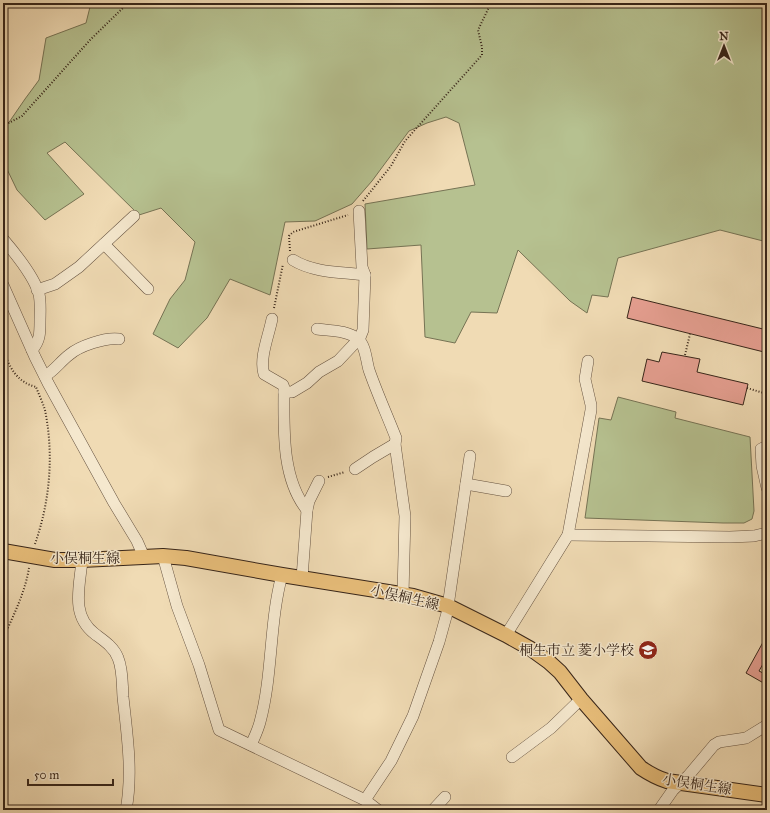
<svg xmlns="http://www.w3.org/2000/svg" width="770" height="813" font-family="'IM FELL Great Primer','Noto Serif JP',serif">
  <style>
    .green { fill: #b6c190; stroke: #767354 }
    .building { fill: #e69f91; stroke: #372519 }
    .lines { fill: none; stroke-linecap: round; stroke-linejoin: round }
    .minor-casing { stroke: #655240; stroke-width: 12 }
    .major-casing { stroke: #372519; stroke-width: 16 }
    .path { stroke: #372519; stroke-width: 2; stroke-dasharray: 1 2; stroke-linecap: butt }
    .minor { stroke: #f5e8ce; stroke-width: 11 }
    .major { stroke: #e8be7a; stroke-width: 14 }
    .labels { text-anchor: middle; stroke-width: 3; stroke-linejoin: round; paint-order: stroke }
    .street-label { font-size: 14px; fill: #372519; stroke: #f5e8ce }
    .poi-label { font-size: 14px; fill: #372519; stroke: #f5e8ce; text-anchor: end }
  </style>
  <rect width="100%" height="100%" fill="#f0dbb4"/>
  <filter id="stains"><feTurbulence type="fractalNoise" baseFrequency=".005" numOctaves="4"/><feColorMatrix values="0 0 0 0 .2 0 0 0 0 .09 0 0 0 0 .02 0 0 0 .5 -.17"/></filter>
  <radialGradient id="worn" r=".72"><stop offset=".6" stop-color="#630" stop-opacity="0"/><stop offset="1" stop-color="#630" stop-opacity=".3"/></radialGradient>
  <g class="green">
    <polygon points="91,3 767,3 767,242 720,230 618,258 608,297 592,295 587,313 570,301 518,250 497,313 471,312 455,343 425,337 421,245 367,249 365,204 475,185 459,123 446,117 427,123 409,131 372,181 352,204 315,221 285,222 270,295 230,279 207,318 178,348 153,334 170,299 185,280 195,242 161,208 139,215 65,142 47,153 84,194 45,220 17,190 5,165 3,131 25,99 39,80 46,38 86,23"/>
    <polygon points="618,397 676,412 675,418 750,437 754,511 752,519 744,523 723,523 585,518 599,418 611,420"/>
  </g>
  <g class="building">
    <polygon points="632,297 767,330 767,341 764,352 627,318"/>
    <polygon points="662,352 700,359 697,372 748,384 743,405 642,381 647,359 659,362"/>
    <polygon points="767,635 767,657 759,671 767,675 767,685 746,673"/>
  </g>
  <g class="lines">
    <defs>
      <g id="minor">
        <path d="M3 239C15 253 34 276 39 294 41 303 40 312 40 322 40 333 40 341 32 350"/>
        <polyline points="104,244 148,289"/>
        <path d="M293 260C314 273 342 272 365 275"/>
        <polyline points="3,285 35,357 48,383 114,503 137,541 144,557"/>
        <polyline points="37,290 55,284 79,267 134,216"/>
        <path d="M272 319C269 335 259 358 264 374L283 385 284 388C284 427 281 478 307 510"/>
        <path d="M317 329C330 331 347 330 358 339 366 346 366 360 369 370 377 393 387 415 396 438L395 444 405 516 403 594"/>
        <path d="M45 376C54 371 60 362 69 355 79 346 106 337 119 339"/>
        <polyline points="284,392 292,392 307,383 319,372 338,361 354,344 359,340 363,330 365,275 362,267 359,211"/>
        <polyline points="767,446 761,449 762,466 767,488"/>
        <polyline points="355,469 373,457 395,444"/>
        <polyline points="466,484 506,491"/>
        <polyline points="568,535 730,537 754,536 767,533"/>
        <polyline points="163,556 177,606 199,665 219,730 365,800 378,810"/>
        <path d="M82 560C80 586 70 615 95 634 103 640 114 647 118 658 123 670 122 684 123 697 127 734 133 773 126 810"/>
        <polyline points="302,578 307,510 309,501 319,481"/>
        <polyline points="506,635 568,535 591,410 591,405 585,379 588,361"/>
        <path d="M251 745C254 738 258 730 260 722 273 674 269 623 282 575"/>
        <polyline points="512,757 551,728 581,699"/>
        <polyline points="365,800 391,761 413,716 439,642 447,613 470,456"/>
        <polyline points="433,810 445,797"/>
        <polyline points="659,810 673,790 688,776 714,745 719,742 746,738 767,725"/>
      </g>
      <path id="major" d="M3 551 55 560H82L163 556 186 558 282 575 413 596 448 606 506 635 531 649 549 662 560 672 581 699 641 768C650 774 657 778 667 781L767 795"/>
    </defs>
    <use href="#minor" class="minor-casing"/>
    <use href="#major" class="major-casing"/>
    <g class="path">
      <polyline points="3,126 22,116 90,40 128,3"/>
      <polyline points="363,201 391,166 405,141 482,55 482,47 478,30 491,3"/>
      <polyline points="290,251 289,236 293,232 348,215"/>
      <polyline points="274,308 283,264"/>
      <path d="M3 349C9 367 17 383 37 387"/>
      <polyline points="685,355 690,334"/>
      <polyline points="747,388 767,394"/>
      <polyline points="328,477 345,472"/>
      <path d="M35 544C50 501 54 455 45 410 43 403 39 395 36 387"/>
      <path d="M3 639C13 616 25 593 29 568"/>
    </g>
    <use href="#minor" class="minor"/>
    <use href="#major" class="major"/>
  </g>
  <defs>
    <symbol id="school-disc" viewBox="-11 -11 22 22"><circle r="9.5" fill="#8f2418" stroke="#f5e8ce"/><path d="M0-5L7-2L0 1L-7-2ZM-4 1L0 2.5L4 1V4Q0 6-4 4Z" fill="#fff"/></symbol>
  </defs>
  <g fill-rule="evenodd">
    <use href="#school-disc" x="637" y="639" width="22" height="22"/>
  </g>
  <g class="labels">
    <g class="street-label">
      <text x="85" y="563">小俣桐生線</text>
      <text transform="translate(405 597) rotate(13)" y="5">小俣桐生線</text>
      <text transform="translate(697 784) rotate(9)" y="5">小俣桐生線</text>
    </g>
    <g class="poi-label">
      <text x="634" y="655">桐生市立 菱小学校</text>
    </g>
  </g>
  <rect width="770" height="813" fill="none" stroke="#f0dbb4" stroke-width="16"/>
  <rect x="4" y="4" width="762" height="805" fill="none" stroke="#372519" stroke-width="2"/>
  <rect x="8" y="8" width="754" height="797" fill="none" stroke="#372519"/>
  <g transform="translate(724 46)" stroke="#f5e8ce" stroke-width="3" paint-order="stroke">
  <path d="M0-3L7 15L0 10L-7 15Z" fill="#372519"/>
  <text y="-6" font-size="11" font-weight="bold" text-anchor="middle" fill="#372519">N</text>
  </g>
  <path d="M28 779v6h85v-6" fill="none" stroke="#372519" stroke-width="2"/>
  <text x="34" y="779" font-size="12" fill="#372519" stroke="#f5e8ce" stroke-width="3" paint-order="stroke">50 m</text>
  <rect width="100%" height="100%" filter="url(#stains)"/>
  <rect width="100%" height="100%" fill="url(#worn)"/>
</svg>
